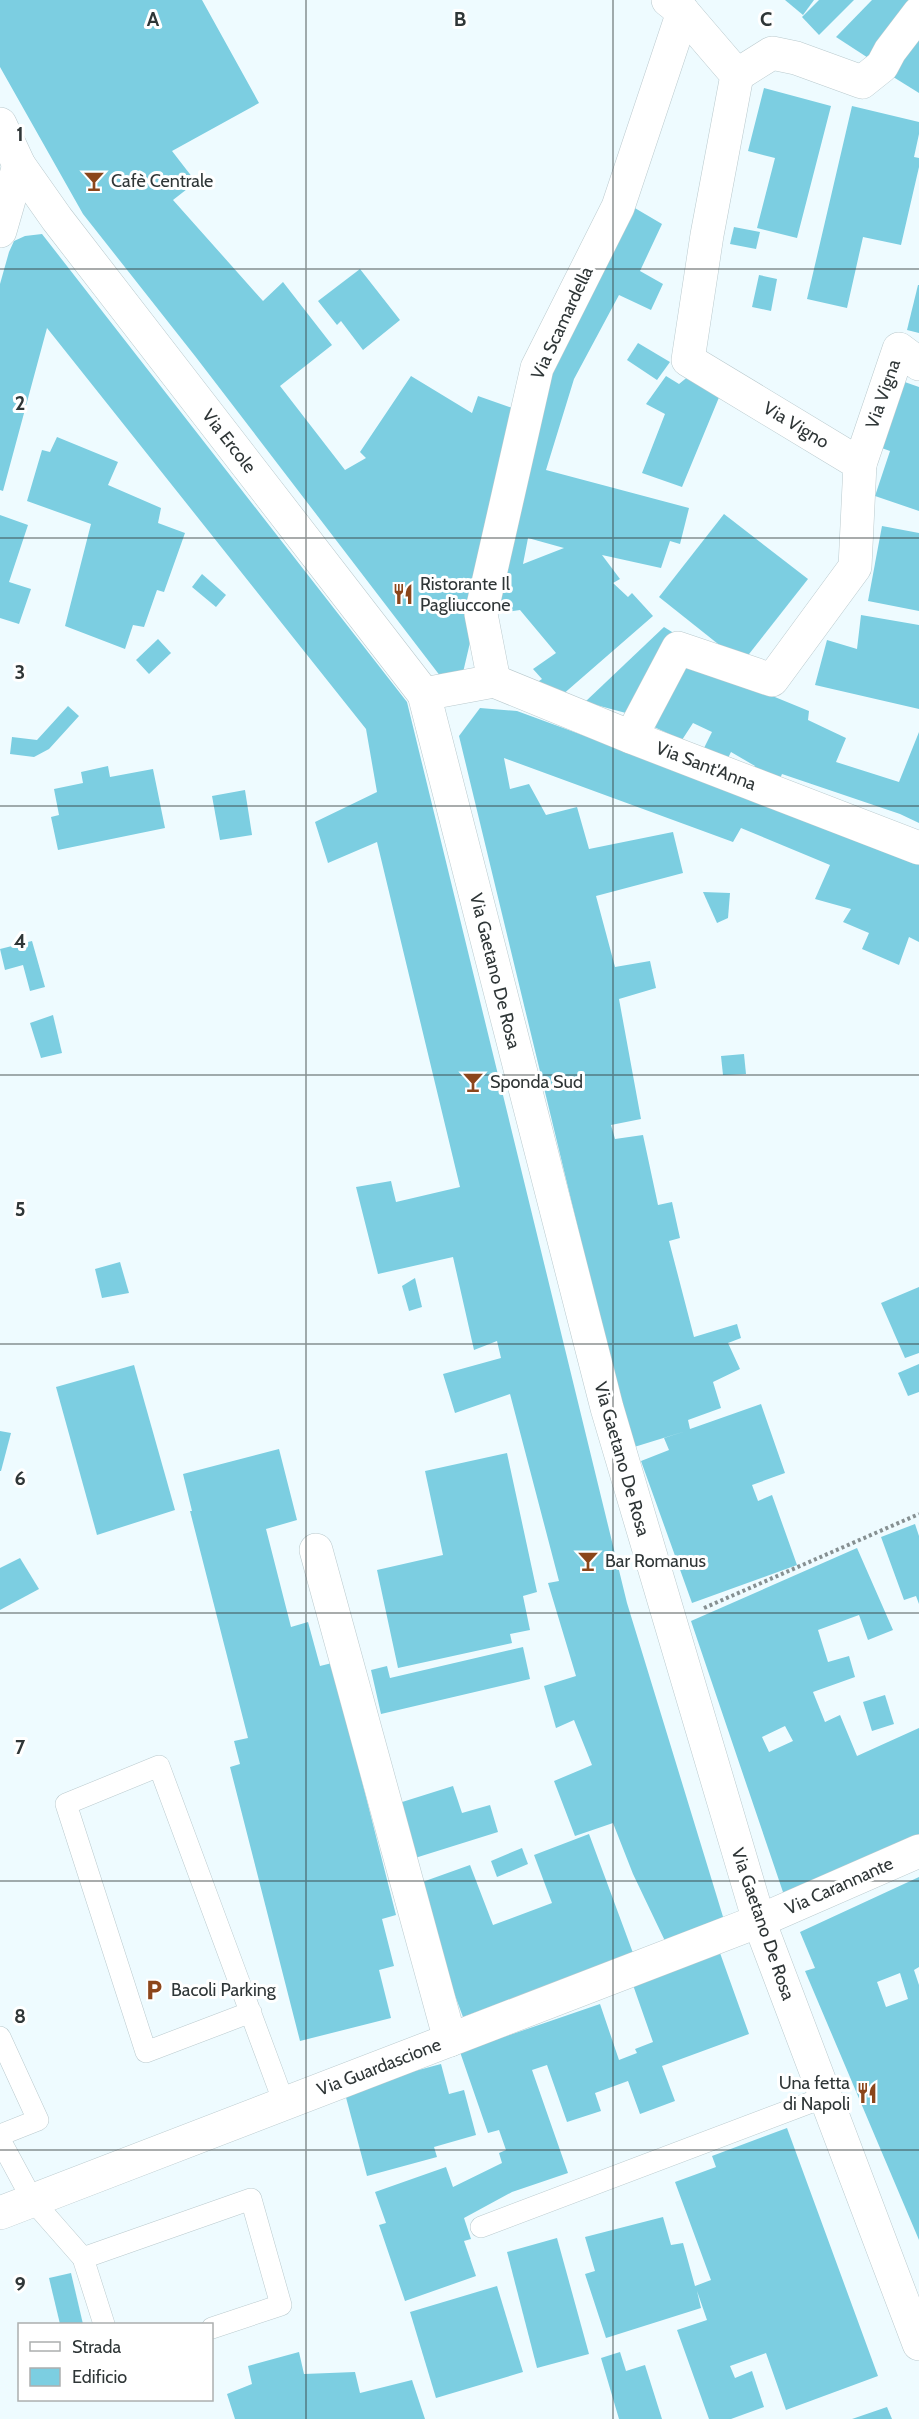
<svg xmlns="http://www.w3.org/2000/svg" width="919" height="2419" font-family="Cabin,sans-serif">
  <style>
    .building { fill: #7ccee1; fill-rule: evenodd }
    .lines { fill: none; stroke-linecap: round; stroke-linejoin: round }
    .service-casing { stroke: #bacace; stroke-width: 22 }
    .pedestrian-casing { stroke: #bacace; stroke-width: 34 }
    .minor-casing { stroke: #bacace; stroke-width: 34 }
    .tertiary-casing { stroke: #bacace; stroke-width: 34 }
    .path { stroke: #869092; stroke-width: 4; stroke-dasharray: 3 3; stroke-linecap: butt }
    .service { stroke: #fff; stroke-width: 21 }
    .pedestrian { stroke: #fff; stroke-width: 33 }
    .minor { stroke: #fff; stroke-width: 33 }
    .tertiary { stroke: #fff; stroke-width: 33 }
    .grid { fill: none; stroke: #2f3637; stroke-width: 1.5; stroke-opacity: 0.55 }
    .labels { text-anchor: middle; stroke-width: 6; stroke-linejoin: round; paint-order: stroke }
    .poi-label { font-size: 18px; fill: #2f3637; stroke: #fff; text-anchor: start }
    .street-label { font-size: 18px; fill: #2f3637; stroke: #fff }
    .grid-label { font-size: 20px; text-anchor: middle; font-weight: bold; fill: #2f3637; stroke: #fff; stroke-width: 6; stroke-linejoin: round; paint-order: stroke }
  </style>
  <rect width="100%" height="100%" fill="#eefbff"/>
  <g class="building">
    <polygon points="0,0 202,0 259,103 172,151 196,182 173,200 263,301 283,282 332,345 280,386 345,470 366,458 360,452 411,376 472,413 478,396 524,412 461,681 444,681 195,356 83,214 0,67"/>
    <polygon points="785,0 814,0 803,15"/>
    <polygon points="819,0 854,0 819,35 802,17"/>
    <polygon points="872,0 919,0 879,65 836,37"/>
    <polygon points="919,34 919,93 882,70"/>
    <polygon points="764,88 831,106 797,238 757,228 775,158 748,151"/>
    <polygon points="852,106 919,122 919,134 914,157 919,158 919,167 901,245 863,237 847,308 807,299"/>
    <path d="M628 204 662 224 640 271 663 284 651 310 619 295 574 379 546 470 689 508 680 544 670 541 661 568 602 555 620 579 613 583 628 597 632 593 653 616 561 696 536 683 542 679 533 669 556 653 520 610 491 614 547 373ZM528 538 564 548 523 564Z"/>
    <polygon points="734,227 760,232 756,249 730,244"/>
    <polygon points="42,234 407,702 627,1603 724,1920 665,1941 633,1874 613,1823 575,1836 554,1781 592,1765 574,1720 556,1728 544,1686 576,1676 548,1583 559,1581 510,1394 455,1413 443,1374 501,1358 497,1341 474,1350 453,1257 378,1274 356,1187 391,1181 396,1202 460,1187 377,842 328,863 315,822 377,792 366,729 47,328 3,491 0,490 0,284 9,252 14,241 25,236"/>
    <polygon points="360,269 400,320 363,350 341,321 337,325 318,301"/>
    <polygon points="759,275 777,279 771,311 752,307"/>
    <polygon points="918,285 919,285 919,333 907,330"/>
    <polygon points="638,343 670,362 657,380 627,360"/>
    <polygon points="690,375 720,395 682,487 642,473 665,414 646,404 666,376 679,384"/>
    <polygon points="899,380 919,387 919,511 875,496 890,451 876,446"/>
    <polygon points="57,437 118,462 108,485 161,508 158,523 185,533 164,592 157,590 144,627 133,625 125,649 65,626 91,524 27,501 42,450 50,452"/>
    <polygon points="724,514 808,579 742,663 659,597"/>
    <polygon points="0,515 28,525 9,582 31,589 19,624 0,618"/>
    <polygon points="882,526 919,533 919,611 868,601"/>
    <polygon points="202,574 226,595 216,607 192,587"/>
    <polygon points="861,615 919,625 919,709 815,685 827,640 857,649"/>
    <polygon points="664,627 680,637 637,716 585,702"/>
    <polygon points="158,639 171,653 149,674 136,660"/>
    <polygon points="684,660 809,711 808,720 846,738 836,762 899,782 919,732 919,823 900,814 782,774 775,790 749,777 755,766 731,752 725,764 702,752 712,732 693,723 682,740 652,726"/>
    <polygon points="68,706 79,716 49,749 34,757 10,754 12,737 37,740"/>
    <polygon points="480,708 517,711 844,831 919,864 919,942 909,937 899,965 862,949 869,933 843,922 851,909 815,899 830,865 741,828 733,842 504,758 510,789 529,784 546,815 577,807 589,849 673,832 683,873 596,896 615,967 650,961 656,988 619,999 641,1119 611,1125 615,1139 643,1135 658,1205 672,1202 680,1238 669,1241 694,1337 737,1324 741,1338 728,1343 740,1369 713,1382 721,1408 688,1420 690,1429 761,1404 785,1473 752,1485 758,1501 772,1495 797,1565 692,1603 641,1461 669,1450 664,1438 686,1431 631,1448 459,736"/>
    <polygon points="108,766 110,777 153,769 165,828 58,850 51,817 59,815 54,789 83,783 81,772"/>
    <polygon points="245,790 252,835 220,840 212,796"/>
    <polygon points="703,892 730,893 728,918 717,923"/>
    <polygon points="32,941 45,987 30,991 23,965 5,970 0,949"/>
    <polygon points="53,1015 62,1053 41,1058 30,1023"/>
    <polygon points="744,1054 746,1074 723,1075 721,1056"/>
    <polygon points="120,1262 129,1293 102,1298 95,1269"/>
    <polygon points="415,1278 422,1307 409,1311 402,1286"/>
    <polygon points="919,1287 919,1353 905,1358 881,1303"/>
    <polygon points="919,1364 919,1392 908,1396 898,1373"/>
    <polygon points="134,1365 175,1510 97,1535 56,1387"/>
    <polygon points="0,1431 11,1433 1,1471 0,1471"/>
    <polygon points="279,1449 297,1520 266,1529 291,1627 308,1622 320,1666 332,1663 396,1915 382,1919 394,1966 379,1970 391,2018 300,2041 230,1767 240,1764 234,1741 248,1738 190,1511 192,1511 183,1474"/>
    <polygon points="507,1453 537,1592 523,1596 530,1630 510,1634 512,1643 398,1668 377,1570 443,1555 425,1471"/>
    <polygon points="915,1524 919,1536 919,1604 916,1596 904,1600 881,1537"/>
    <path d="M857 1548 893 1630 868 1640 859 1615 818 1630 828 1662 849 1656 855 1677 813 1692 825 1722 840 1715 857 1756 919 1728V1836L785 1898 691 1621ZM785 1726 793 1741 769 1752 762 1737Z"/>
    <polygon points="20,1558 39,1589 0,1610 0,1568"/>
    <polygon points="523,1647 530,1679 381,1714 371,1670 387,1666 390,1678"/>
    <polygon points="885,1695 894,1724 872,1731 863,1702"/>
    <polygon points="453,1786 462,1813 490,1805 498,1832 415,1858 399,1803"/>
    <polygon points="589,1834 633,1953 463,2017 414,1885 470,1865 493,1925 552,1903 534,1855"/>
    <polygon points="522,1848 528,1864 497,1877 491,1861"/>
    <path d="M919 1877V1967L914 1970 919 1985V2240L805 1971 815 1968 800 1932ZM900 1973 908 1999 886 2007 877 1982Z"/>
    <polygon points="720,1953 749,2034 662,2066 675,2101 640,2114 628,2081 595,2093 601,2111 567,2122 547,2065 532,2070 568,2173 512,2192 464,2218 471,2239 464,2241 476,2276 405,2301 379,2225 386,2223 375,2192 446,2167 453,2187 502,2163 499,2153 506,2150 499,2130 488,2133 460,2052 600,2004 619,2060 637,2053 635,2049 653,2042 633,1985"/>
    <polygon points="441,2064 449,2094 464,2090 476,2135 434,2147 437,2157 367,2176 344,2090"/>
    <polygon points="787,2128 878,2376 786,2410 766,2353 730,2366 735,2378 752,2371 764,2407 731,2419 709,2419 677,2330 707,2320 697,2291 701,2308 606,2338 585,2274 595,2271 585,2237 663,2217 671,2245 683,2243 695,2286 711,2280 675,2182 716,2167 712,2156"/>
    <polygon points="557,2238 589,2354 537,2368 507,2252"/>
    <polygon points="71,2273 83,2324 60,2324 49,2278"/>
    <polygon points="497,2286 523,2372 436,2398 410,2312"/>
    <polygon points="299,2352 304,2374 355,2372 360,2393 412,2380 425,2419 235,2419 227,2394 252,2384 248,2366"/>
    <polygon points="620,2352 626,2371 645,2365 662,2419 619,2419 601,2358"/>
    <polygon points="887,2407 892,2419 852,2419"/>
  </g>
  <g class="lines">
    <defs>
      <g id="service">
        <polyline points="251,2012 146,2052 66,1804 159,1766 284,2103"/>
        <polyline points="0,2037 38,2120 0,2135"/>
        <polyline points="0,2140 33,2201 83,2258 104,2324"/>
        <polyline points="481,2227 825,2097"/>
        <polyline points="83,2258 251,2199 281,2305 212,2328"/>
      </g>
      <polyline id="pedestrian" points="737,75 772,53 796,58 862,82 882,66 890,51 919,13"/>
      <g id="minor">
        <polyline points="860,464 899,349 919,364"/>
        <polyline points="494,681 481,614 537,368 618,207 683,12"/>
        <polyline points="494,681 631,737 919,848"/>
        <polyline points="424,694 494,681"/>
        <polyline points="631,737 678,648 772,680 855,567 860,464 688,360 707,235 737,75 683,12 668,0"/>
        <polyline points="316,1550 450,2040"/>
        <polyline points="0,2213 759,1921 919,1851"/>
      </g>
      <g id="tertiary">
        <polyline points="0,124 19,165 57,219 424,694 607,1408 759,1921 919,2344"/>
        <polyline points="0,231 19,165"/>
      </g>
    </defs>
    <use href="#service" class="service-casing"/>
    <use href="#pedestrian" class="pedestrian-casing"/>
    <use href="#minor" class="minor-casing"/>
    <use href="#tertiary" class="tertiary-casing"/>
    <polyline class="path" points="704,1608 919,1514"/>
    <use href="#service" class="service"/>
    <use href="#pedestrian" class="pedestrian"/>
    <use href="#minor" class="minor"/>
    <use href="#tertiary" class="tertiary"/>
  </g>
  <path class="grid" d="M306 0V2419M613 0V2419M0 269H919M0 538H919M0 806H919M0 1075H919M0 1344H919M0 1613H919M0 1881H919M0 2150H919"/>
  <defs>
    <symbol id="bar-bare" viewBox="-9 -9 18 18"><path d="M-6-5H6L.8 .8V4.5H3.5V6h-7V4.5H-.8V.8Z" fill="#8b461b" stroke="#fff" stroke-width="2.5" paint-order="stroke"/></symbol>
    <symbol id="restaurant-bare" viewBox="-9 -9 18 18"><path d="M-5-6h1v4h1v-4h1v4h1v-4h1v5L-1.5 .5V6h-2V.5L-5-1ZM5-6V6H3V1.5H1.5Q1.5-4 5-6Z" fill="#8b461b" stroke="#fff" stroke-width="2.5" paint-order="stroke"/></symbol>
    <symbol id="parking-bare" viewBox="-9 -9 18 18"><path d="M-3.5-5.5H1a3.5 3.5 0 0 1 0 7H-1V5.5H-3.5ZM-1-3.4V-.6H.8a1.4 1.4 0 0 0 0-2.8Z" fill="#8b461b" stroke="#fff" stroke-width="2.5" paint-order="stroke"/></symbol>
  </defs>
  <g fill-rule="evenodd">
    <use href="#bar-bare" x="79" y="166" width="30" height="30"/>
    <use href="#restaurant-bare" x="388" y="579" width="30" height="30"/>
    <use href="#bar-bare" x="458" y="1067" width="30" height="30"/>
    <use href="#bar-bare" x="573" y="1546" width="30" height="30"/>
    <use href="#parking-bare" x="139" y="1975" width="30" height="30"/>
    <use href="#restaurant-bare" x="852" y="2078" width="30" height="30"/>
  </g>
  <g class="labels">
    <g class="poi-label">
      <text x="111" y="187">Cafè Centrale</text>
      <text x="420" y="590">Ristorante Il<tspan x="420" dy="21">Pagliuccone</tspan></text>
      <text x="490" y="1088">Sponda Sud</text>
      <text x="605" y="1567">Bar Romanus</text>
      <text x="171" y="1996">Bacoli Parking</text>
      <text x="850" y="2089" text-anchor="end">Una fetta<tspan x="850" dy="21">di Napoli</tspan></text>
    </g>
    <g class="street-label">
      <text transform="translate(562 323) rotate(-65)" y="6">Via Scamardella</text>
      <text transform="translate(883 394) rotate(-71)" y="6">Via Vigna</text>
      <text transform="translate(796 425) rotate(31)" y="6">Via Vigno</text>
      <text transform="translate(229 441) rotate(52)" y="6">Via Ercole</text>
      <text transform="translate(706 766) rotate(21)" y="6">Via Sant'Anna</text>
      <text transform="translate(495 971) rotate(76)" y="6">Via Gaetano De Rosa</text>
      <text transform="translate(622 1459) rotate(74)" y="6">Via Gaetano De Rosa</text>
      <text transform="translate(839 1886) rotate(-24)" y="6">Via Carannante</text>
      <text transform="translate(763 1924) rotate(71)" y="6">Via Gaetano De Rosa</text>
      <text transform="translate(379 2067) rotate(-21)" y="6">Via Guardascione</text>
    </g>
  </g>
  <g class="grid-label">
    <text x="153" y="26">A</text>
    <text x="460" y="26">B</text>
    <text x="766" y="26">C</text>
    <text x="20" y="141">1</text>
    <text x="20" y="410">2</text>
    <text x="20" y="679">3</text>
    <text x="20" y="948">4</text>
    <text x="20" y="1216">5</text>
    <text x="20" y="1485">6</text>
    <text x="20" y="1754">7</text>
    <text x="20" y="2023">8</text>
    <text x="20" y="2291">9</text>
  </g>
  <rect x="18" y="2323" width="195" height="78" fill="#ffffff" stroke="#acafaf" stroke-width="1.5"/>
  <rect x="30" y="2342" width="30" height="9" fill="#ffffff" stroke="#acafaf" stroke-width="1.5"/>
  <text x="72" y="2353" font-size="18" fill="#2f3637">Strada</text>
  <rect x="30" y="2368" width="30" height="18" fill="#7ccee1" stroke="#acafaf" stroke-width="1.5"/>
  <text x="72" y="2383" font-size="18" fill="#2f3637">Edificio</text>
</svg>
